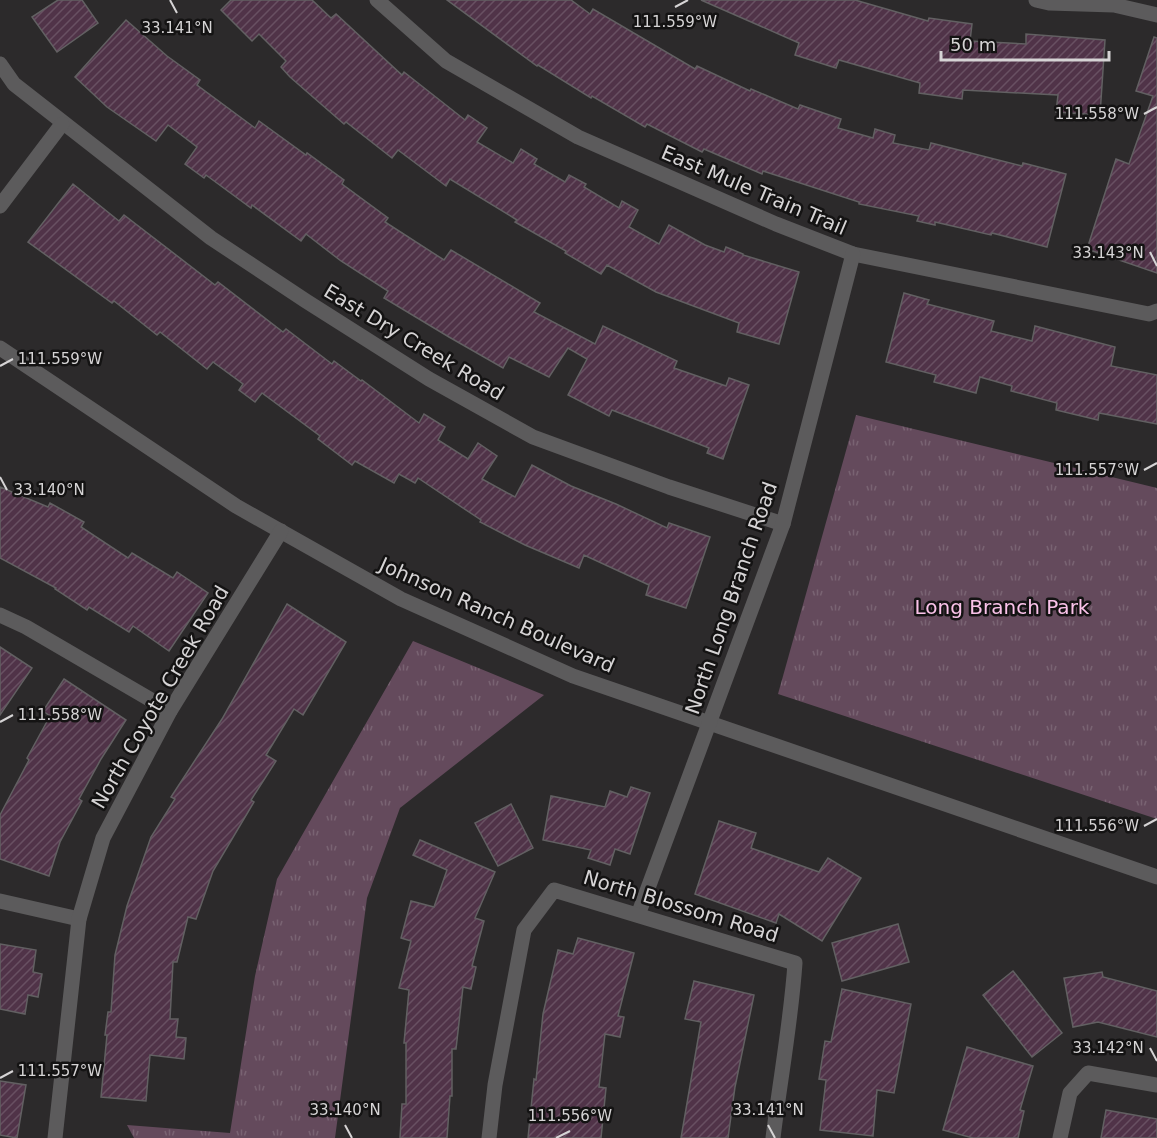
<svg xmlns="http://www.w3.org/2000/svg" width="1157" height="1138" font-family="'DejaVu Sans',sans-serif">
  <style>
    .grass { fill: url(#grass-tufts) }
    .building { fill: url(#building-hatch); stroke: #626062; stroke-width: 1.5 }
    .lines { fill: none; stroke-linecap: round; stroke-linejoin: round }
    .minor { stroke: #5c5b5c; stroke-width: 15 }
    .ticks { fill: none; stroke: #d6d4d5; stroke-width: 2 }
    .labels { text-anchor: middle; stroke-width: 5; stroke-linejoin: round; paint-order: stroke }
    .street-label { font-size: 20px; fill: #d6d4d5; stroke: #141313 }
    .park-label { font-size: 20px; fill: #fac2e9; stroke: #141313 }
    .ticks-label { font-size: 15px; text-anchor: middle; fill: #d6d4d5; stroke: #141313; stroke-width: 5; stroke-linejoin: round; paint-order: stroke }
  </style>
  <defs>
    <pattern id="grass-tufts" width="24" height="20" patternUnits="userSpaceOnUse" patternTransform="scale(1.5)"><rect width="24" height="20" fill="#644a5c"/><path d="M3 7l-1-3M5 7V3M7 7l1-3M15 17l-1-3M17 17v-4M19 17l1-3" fill="none" stroke="#796372"/></pattern>
    <pattern id="building-hatch" width="6" height="6" patternUnits="userSpaceOnUse" patternTransform="scale(1.5)"><rect width="6" height="6" fill="#503348"/><path d="M-1 1l2-2M0 6l6-6M5 7l2-2" fill="none" stroke="#685062"/></pattern>
  </defs>
  <rect width="100%" height="100%" fill="#2c2a2b"/>
  <g class="grass">
    <polygon points="856,415 1157,488 1157,819 778,694"/>
    <polygon points="413,641 544,695 400,808 367,898 335,1138 134,1138 127,1125 230,1133 255,976 277,879"/>
  </g>
  <g class="building">
    <polygon points="58,0 82,0 98,23 57,52 32,17"/>
    <polygon points="231,0 312,0 331,18 336,14 402,75 404,72 465,120 468,115 487,128 477,142 513,163 521,149 537,159 534,164 565,182 569,175 586,184 584,187 619,208 622,201 638,210 629,227 659,244 669,225 705,245 724,252 726,247 743,254 743,255 799,272 779,344 737,332 739,323 656,292 607,265 601,274 565,253 566,251 515,222 517,220 450,179 446,186 398,150 392,158 346,122 344,124 290,77 281,67 286,61 259,34 252,41 221,10"/>
    <polygon points="447,0 571,0 590,14 593,9 695,69 697,66 750,91 751,89 798,109 800,105 841,119 838,128 873,138 875,129 895,135 893,143 929,150 931,143 1022,166 1023,163 1066,174 1047,247 992,233 991,235 935,222 935,225 917,221 919,216 859,204 859,202 763,171 762,174 704,149 702,152 647,124 645,127 592,96 591,98 538,65 537,66"/>
    <polygon points="701,0 855,0 928,21 929,18 972,24 970,41 1026,44 1026,34 1105,40 1100,115 1056,112 1058,95 963,90 962,99 919,93 920,83 839,60 836,68 795,55 799,43"/>
    <polygon points="126,20 167,56 200,80 197,85 255,128 259,121 306,155 307,153 344,180 342,184 388,218 385,222 444,260 451,250 540,303 534,312 595,344 603,326 677,361 674,368 726,386 729,378 749,385 723,459 707,453 709,448 612,410 609,416 568,395 587,359 568,348 549,377 509,357 503,368 449,337 384,298 388,291 341,261 306,234 301,241 252,205 251,208 206,175 204,178 185,164 197,147 168,125 156,141 107,107 75,77"/>
    <polygon points="1154,37 1157,38 1157,273 1087,249 1116,159 1129,164 1153,96 1136,91"/>
    <polygon points="73,184 119,221 124,215 215,285 218,282 283,332 286,329 332,364 334,361 361,381 362,380 419,423 424,414 445,427 438,440 468,459 478,443 497,456 482,479 515,497 532,465 571,486 616,504 667,528 669,523 710,537 686,608 646,595 649,585 584,555 579,568 525,545 480,522 481,520 418,478 415,483 399,474 394,483 355,461 352,465 318,439 320,436 262,393 255,402 239,390 243,384 213,362 207,369 160,332 157,335 114,301 112,303 28,242"/>
    <polygon points="904,293 929,300 927,304 994,321 991,331 1032,341 1035,326 1115,347 1111,366 1157,375 1157,424 1099,413 1098,420 1056,410 1057,403 1011,391 1012,386 980,377 976,393 934,382 936,375 886,362"/>
    <polygon points="0,487 48,507 50,503 84,522 81,527 128,558 132,553 173,578 177,572 208,593 169,651 133,626 129,632 89,607 87,610 55,589 56,588 0,558"/>
    <polygon points="287,604 346,642 303,715 294,709 266,755 276,761 251,800 254,802 213,871 196,919 188,917 177,962 173,962 170,1019 178,1019 176,1037 186,1038 184,1059 150,1055 146,1101 101,1097 107,1035 105,1035 108,1012 111,1012 115,955 127,906 151,837 175,799 171,797 222,719"/>
    <polygon points="0,647 32,668 0,715"/>
    <polygon points="64,679 126,720 101,759 79,799 82,801 60,842 49,876 0,859 0,815 29,760 27,758 50,716 43,711"/>
    <polygon points="631,787 650,793 630,854 615,849 610,865 588,858 591,850 543,840 551,796 605,807 610,791 627,797"/>
    <polygon points="511,804 533,848 498,866 475,823"/>
    <polygon points="719,821 756,833 751,848 819,872 828,858 861,878 822,941 779,914 776,923 695,894"/>
    <polygon points="420,840 495,872 475,918 484,921 472,966 476,967 471,989 463,987 456,1049 452,1049 452,1096 450,1096 447,1138 400,1138 402,1104 406,1104 406,1043 404,1043 409,990 399,988 411,941 401,938 411,901 434,907 447,870 413,855"/>
    <polygon points="898,924 909,962 842,981 832,943"/>
    <polygon points="578,938 634,953 618,1016 624,1017 620,1037 605,1034 599,1087 606,1088 601,1138 528,1138 534,1079 536,1080 543,1014 558,950 573,954"/>
    <polygon points="0,944 36,950 33,972 42,974 38,997 28,995 25,1014 0,1009"/>
    <polygon points="1013,971 1062,1033 1032,1057 983,995"/>
    <polygon points="1102,972 1103,977 1157,991 1157,1037 1098,1022 1073,1027 1064,978"/>
    <polygon points="694,981 754,995 735,1087 728,1138 681,1138 701,1022 685,1019"/>
    <polygon points="842,989 911,1004 894,1093 877,1090 873,1136 820,1130 826,1080 819,1079 825,1041 831,1042"/>
    <polygon points="967,1047 1033,1066 1020,1110 1024,1111 1018,1138 973,1138 943,1130"/>
    <polygon points="0,1081 26,1085 17,1138 0,1135"/>
    <polygon points="1106,1110 1157,1119 1157,1138 1101,1138"/>
  </g>
  <g class="lines">
    <g class="minor">
      <polyline points="377,0 446,61 578,137 776,224 853,254 1149,314 1157,311"/>
      <polyline points="1036,0 1049,3 1114,5 1157,15"/>
      <polyline points="0,64 14,84 211,238 306,301 429,379 533,437 669,487 783,524"/>
      <polyline points="0,206 62,124"/>
      <polyline points="0,348 236,506 401,599 573,676 1157,877"/>
      <polyline points="0,615 26,627 170,711"/>
      <polyline points="0,901 79,919"/>
      <polyline points="638,915 783,524 853,254"/>
      <polyline points="55,1138 79,919 103,838 170,711 281,531"/>
      <path d="M489 1138 495 1085 524 930 554 890 795 963C791 1022 780 1080 773 1138"/>
      <polyline points="1060,1138 1070,1093 1088,1073 1157,1085"/>
    </g>
  </g>
  <path class="ticks" d="M170 0 177 13M675 7 688 0M1144 114 1157 107M1150 252 1157 266M0 366 13 359M1144 470 1157 463M0 477 7 490M0 722 13 715M1144 826 1157 819M1150 1048 1157 1061M0 1078 13 1071M345 1125 352 1138M768 1125 775 1138M556 1138 570 1131"/>
  <g class="labels">
    <g class="street-label">
      <text transform="translate(754 190) rotate(23)" y="7">East Mule Train Trail</text>
      <text transform="translate(414 342) rotate(31)" y="7">East Dry Creek Road</text>
      <text transform="translate(731 598) rotate(-71)" y="7">North Long Branch Road</text>
      <text transform="translate(497 615) rotate(24)" y="7">Johnson Ranch Boulevard</text>
      <text transform="translate(160 697) rotate(-60)" y="7">North Coyote Creek Road</text>
      <text transform="translate(681 906) rotate(17)" y="7">North Blossom Road</text>
    </g>
    <g class="park-label">
      <text x="1002" y="614">Long Branch Park</text>
    </g>
  </g>
  <g class="ticks-label">
    <text x="675" y="27">111.559°W</text>
    <text x="177" y="33">33.141°N</text>
    <text x="1097" y="119">111.558°W</text>
    <text x="1108" y="258">33.143°N</text>
    <text x="60" y="364">111.559°W</text>
    <text x="1097" y="475">111.557°W</text>
    <text x="49" y="495">33.140°N</text>
    <text x="60" y="720">111.558°W</text>
    <text x="1097" y="831">111.556°W</text>
    <text x="1108" y="1053">33.142°N</text>
    <text x="60" y="1076">111.557°W</text>
    <text x="345" y="1115">33.140°N</text>
    <text x="768" y="1115">33.141°N</text>
    <text x="570" y="1121">111.556°W</text>
  </g>
  <path d="M941 51v9h168v-9" fill="none" stroke="#d6d4d5" stroke-width="3"/>
  <text x="950" y="51" font-size="18" fill="#d6d4d5" stroke="#141313" stroke-width="4.5" paint-order="stroke">50 m</text>
</svg>
